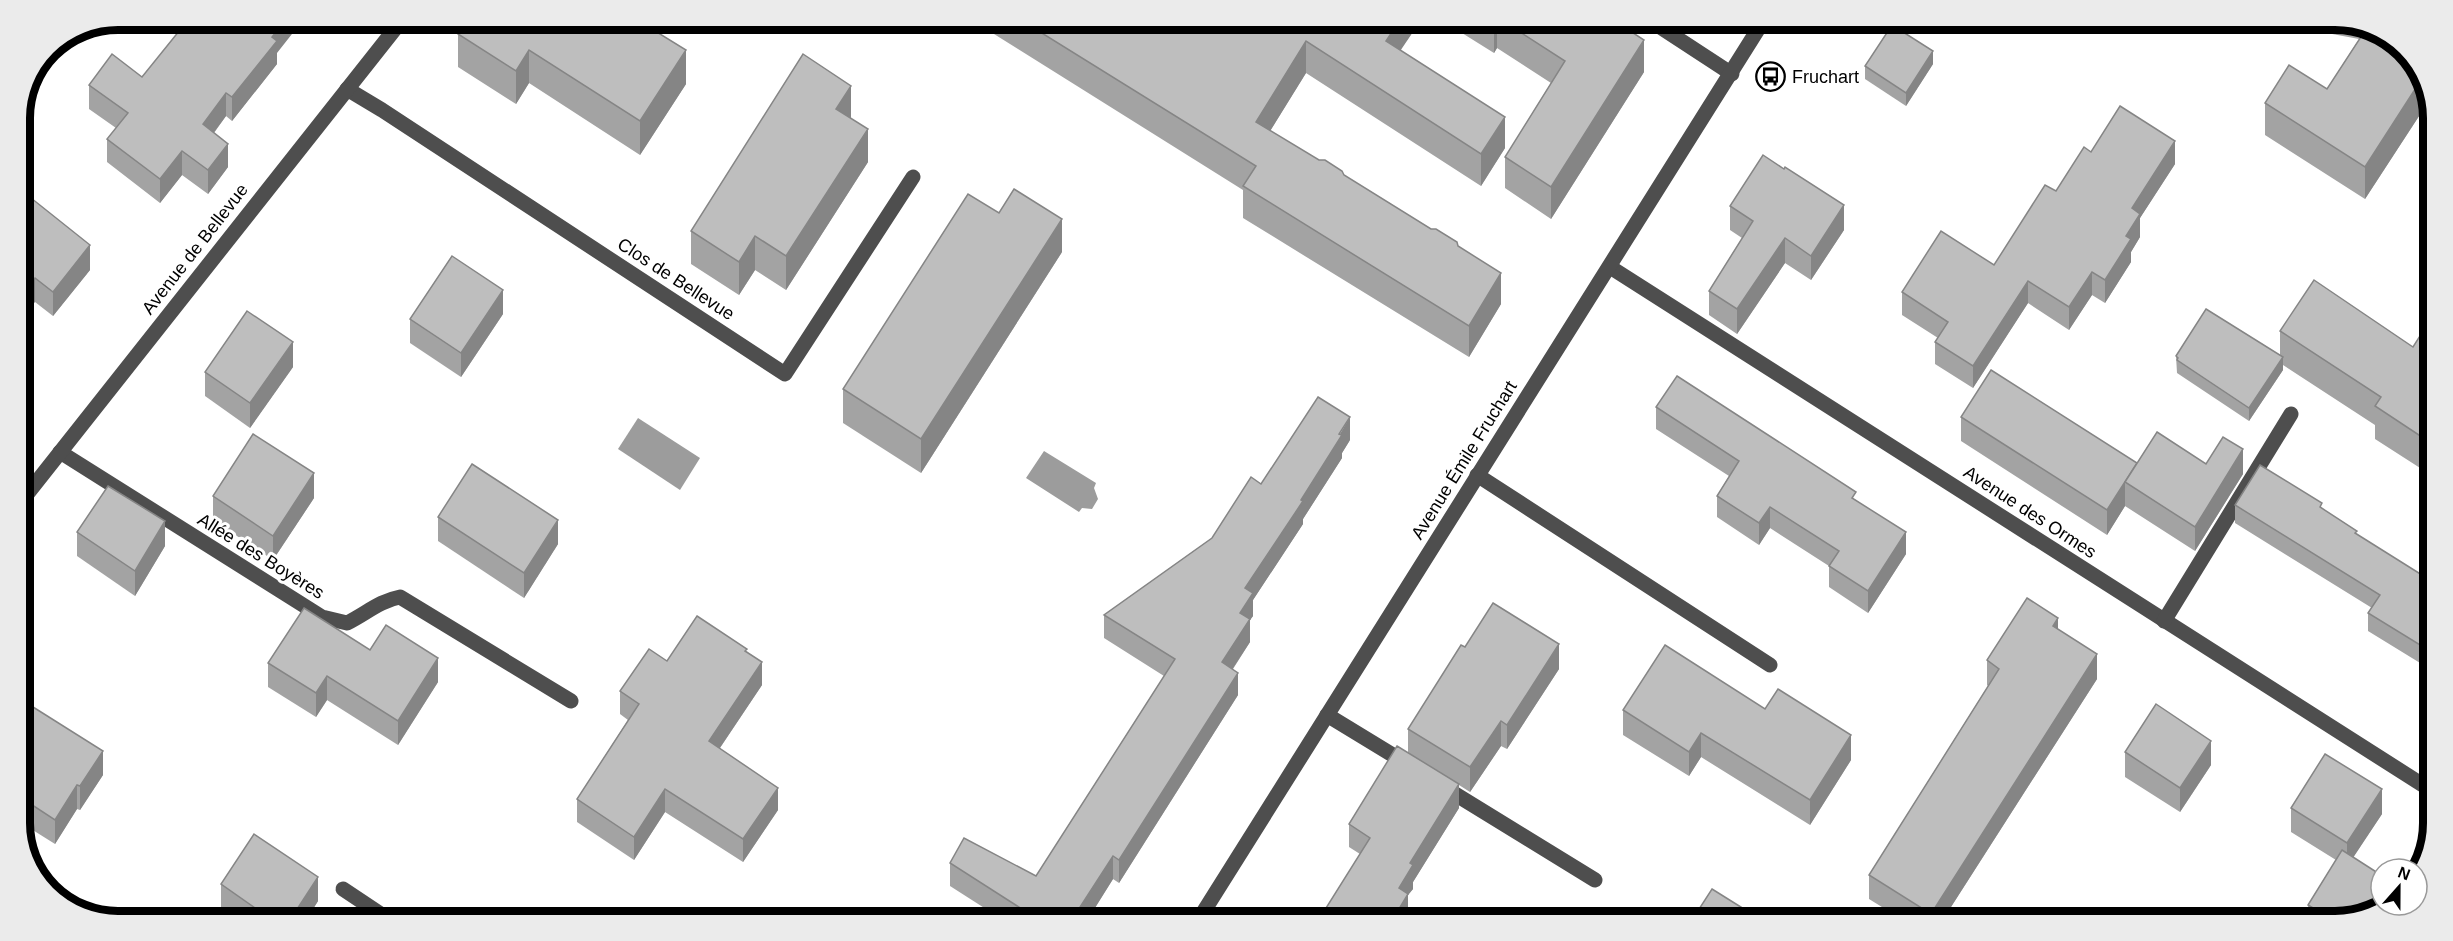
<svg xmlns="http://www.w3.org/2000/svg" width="2453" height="941" font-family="Helvetica,sans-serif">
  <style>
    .water { fill: #9c9c9c }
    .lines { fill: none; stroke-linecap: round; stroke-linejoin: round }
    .minor { stroke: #4e4e4e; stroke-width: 15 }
    .wall { fill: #a3a3a3 }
    .shaded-wall { fill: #858585 }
    .building { fill: #bebebe; stroke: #858585; stroke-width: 1.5 }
    .labels { text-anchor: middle; stroke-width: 6; stroke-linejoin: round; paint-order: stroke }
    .poi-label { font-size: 18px; fill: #000; stroke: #fff; text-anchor: start }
    .street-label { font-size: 18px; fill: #000; stroke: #fff }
    .rim { fill: none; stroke: #000; stroke-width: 8 }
  </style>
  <rect width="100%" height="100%" fill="#fff"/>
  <g class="water">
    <polygon points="638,418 700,458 680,490 618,449"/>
    <polygon points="1044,451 1096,483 1094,488 1098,499 1092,509 1082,508 1079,512 1026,478"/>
  </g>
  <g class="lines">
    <g class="minor">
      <polyline points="1654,23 1732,74"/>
      <polyline points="347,89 382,110 785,374 913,177"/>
      <polyline points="1610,267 2429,789"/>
      <path d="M60 452 322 617 347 623C367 613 379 601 400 597L571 701"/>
      <polyline points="1477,475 1770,665"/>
      <polyline points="20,503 402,20"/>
      <polyline points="2164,621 2291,414"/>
      <polyline points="1327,715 1409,765"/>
      <polyline points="1442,786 1595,880"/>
      <polyline points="343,889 385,917"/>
      <polyline points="1199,919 1762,23"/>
    </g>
  </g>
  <g class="wall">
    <polygon points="978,22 1419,23 1400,50 1505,148 1481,186 1306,73 1270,131 1458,246 1501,304 1469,357 1243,218 1243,190 978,24"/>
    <polygon points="1446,23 1618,23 1644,72 1551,219 1505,188 1505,157 1551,83 1497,48 1494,53"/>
    <polygon points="2289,25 2367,25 2413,58 2433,111 2433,121 2421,113 2365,199 2265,135 2265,103 2327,89 2359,39 2289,26"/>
    <polygon points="458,34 686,84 640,155 529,83 516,104 458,67"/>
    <polygon points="277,53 277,64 232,121 226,116 214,133 228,167 208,194 182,175 160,203 107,162 107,139 116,128 89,109 89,85"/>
    <polygon points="1933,64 1906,106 1865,79 1865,66"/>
    <polygon points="851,119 868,162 786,290 755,270 739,295 691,264 691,231"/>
    <polygon points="2091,152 2175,164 2140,218 2140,237 2131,252 2131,262 2105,303 2092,295 2069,330 2028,303 1973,388 1935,364 1935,342 1938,338 1902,315 1902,292 1994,265 2056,191"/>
    <polygon points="20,202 90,270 53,316 35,302"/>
    <polygon points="1730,206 1844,230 1811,280 1785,263 1737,334 1709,315 1709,291 1742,238 1730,230"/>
    <polygon points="1062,252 921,473 843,423 843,389"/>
    <polygon points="503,314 461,377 410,343 410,319"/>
    <polygon points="2432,317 2431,475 2375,439 2375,425 2283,365 2283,370 2249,421 2177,373 2176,356 2280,355 2280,331 2413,347"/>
    <polygon points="293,367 250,428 205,396 205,372"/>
    <polygon points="1656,407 1856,500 1906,554 1868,613 1829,587 1829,566 1770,528 1759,545 1717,517 1717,496 1729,476 1656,429"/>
    <polygon points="1961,417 2137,463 2206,464 2243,474 2195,551 2125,506 2107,535 1961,441"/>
    <polygon points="1350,440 1342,453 1342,458 1303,519 1303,524 1253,600 1253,616 1250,620 1250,642 1233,669 1238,695 1119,883 1113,879 1088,919 1000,918 950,886 950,863 1036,876 1164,676 1104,638 1104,615 1212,538 1261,484"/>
    <polygon points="213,496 314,498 273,560 213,520"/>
    <polygon points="2235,505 2322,508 2357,535 2430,580 2429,660 2425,666 2368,631 2368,613 2372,608 2235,523"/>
    <polygon points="438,517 558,544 524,598 438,541"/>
    <polygon points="77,532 165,546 135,596 77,556"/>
    <polygon points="2058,629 2097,679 1942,921 1903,920 1869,899 1869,875 1988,686 1987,685 1987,660"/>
    <polygon points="1465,647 1559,669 1507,749 1501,746 1470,792 1459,785 1459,808 1413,882 1413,889 1408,895 1408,918 1407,919 1321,919 1321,916 1360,854 1349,847 1349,824 1408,753 1408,729"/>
    <polygon points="370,650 438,682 398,745 327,700 316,717 268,687 268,663"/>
    <polygon points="747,653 762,685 720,748 778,810 743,862 665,812 634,860 577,822 577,799 628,720 620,714 620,691 667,661"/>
    <polygon points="1765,709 1851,760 1810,825 1701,757 1689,776 1623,735 1623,710"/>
    <polygon points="20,728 103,775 80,810 77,809 55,844 20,822"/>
    <polygon points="2125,752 2211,765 2180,812 2125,777"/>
    <polygon points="2291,808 2382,814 2353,857 2335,921 2308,921 2308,905 2336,860 2291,832"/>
    <polygon points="221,884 318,901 308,917 232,916 221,909"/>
  </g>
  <g class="shaded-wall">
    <polygon points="285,20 303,20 277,53 277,64 232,121 232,97 272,37"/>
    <polygon points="1398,23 1419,23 1386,72 1386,41"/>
    <polygon points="1494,23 1497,23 1497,48 1494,53"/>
    <polygon points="1644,40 1644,72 1551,219 1551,187"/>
    <polygon points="1306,41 1306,73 1256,154 1256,122"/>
    <polygon points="529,50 529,83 516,104 516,71"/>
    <polygon points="686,50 686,84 640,155 640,121"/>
    <polygon points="1933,51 1933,64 1906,106 1906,93"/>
    <polygon points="2421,80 2421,113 2365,199 2365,167"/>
    <polygon points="851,86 851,119 836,109"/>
    <polygon points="226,93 226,116 203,147 203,124"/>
    <polygon points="1505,117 1505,148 1481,186 1481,154"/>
    <polygon points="868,129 868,162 786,290 786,256"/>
    <polygon points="2175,141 2175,164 2140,218 2140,237 2131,252 2131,262 2105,303 2105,280 2126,236 2132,208"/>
    <polygon points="228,144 228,167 208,194 208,170"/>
    <polygon points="182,151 182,175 160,203 160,179"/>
    <polygon points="1844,205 1844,230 1811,280 1811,256"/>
    <polygon points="1062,219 1062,252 921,473 921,439"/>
    <polygon points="755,236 755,270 739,295 739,262"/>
    <polygon points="1785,238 1785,263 1737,334 1737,309"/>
    <polygon points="90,245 90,270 53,316 53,292"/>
    <polygon points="2092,272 2092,295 2069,330 2069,307"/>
    <polygon points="1501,273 1501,304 1469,357 1469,326"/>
    <polygon points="35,278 35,302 20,321 20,297"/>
    <polygon points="2028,281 2028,303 1973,388 1973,366"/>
    <polygon points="503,290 503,314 461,377 461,353"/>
    <polygon points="293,342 293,367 250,428 250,403"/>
    <polygon points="2283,357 2283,370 2249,421 2249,408"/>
    <polygon points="1350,417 1350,440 1342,453 1342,458 1303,519 1303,524 1253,600 1253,616 1250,620 1250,642 1222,685 1222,662 1240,613 1245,588 1301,500"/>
    <polygon points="2243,449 2243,474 2195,551 2195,527"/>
    <polygon points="2137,463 2125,482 2125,506 2107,535 2107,510"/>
    <polygon points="314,473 314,498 273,560 273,536"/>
    <polygon points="1770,507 1770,528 1759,545 1759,523"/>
    <polygon points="558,520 558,544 524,598 524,573"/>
    <polygon points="165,521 165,546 135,596 135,571"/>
    <polygon points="1906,532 1906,554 1868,613 1868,591"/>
    <polygon points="2058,618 2058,642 2053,626"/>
    <polygon points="2430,641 2429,660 2425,666 2425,648"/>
    <polygon points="1559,644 1559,669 1507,749 1507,725"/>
    <polygon points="2097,654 2097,679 1942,921 1931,921 1931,914"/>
    <polygon points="438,658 438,682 398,745 398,721"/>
    <polygon points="762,662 762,685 709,764 709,741"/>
    <polygon points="1238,673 1238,695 1119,883 1119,860"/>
    <polygon points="327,676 327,700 316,717 316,693"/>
    <polygon points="1501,721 1501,746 1470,792 1470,767"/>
    <polygon points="1701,733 1701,757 1689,776 1689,752"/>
    <polygon points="1851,735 1851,760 1810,825 1810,800"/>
    <polygon points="2211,741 2211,765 2180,812 2180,788"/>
    <polygon points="103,751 103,775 80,810 80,786"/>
    <polygon points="1459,784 1459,808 1413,882 1413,889 1408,895 1408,918 1407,919 1393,919 1399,888 1410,863"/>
    <polygon points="77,785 77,809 55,844 55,820"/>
    <polygon points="778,788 778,810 743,862 743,839"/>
    <polygon points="665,789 665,812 634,860 634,837"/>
    <polygon points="2382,789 2382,814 2347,867 2347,843"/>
    <polygon points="1113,856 1113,879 1088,919 1073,918"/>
    <polygon points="318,877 318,901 308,917 292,917"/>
  </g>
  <g class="building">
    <polygon points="188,20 285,20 272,37 277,41 232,97 226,93 203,124 228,144 208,170 182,151 160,179 107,139 128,113 89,85 112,54 142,77"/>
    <polygon points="466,20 639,21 686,50 640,121 529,50 516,71 458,34"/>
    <polygon points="1024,22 1398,23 1386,41 1505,117 1481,154 1306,41 1256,122 1319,160 1325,160 1342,171 1344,175 1431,229 1436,229 1457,242 1458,246 1501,273 1469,326 1243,186 1256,166"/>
    <polygon points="1506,23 1618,23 1644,40 1551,187 1505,157 1565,61"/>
    <polygon points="1892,25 1933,51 1906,93 1865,66"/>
    <polygon points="2368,26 2413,58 2422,81 2421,80 2365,167 2265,103 2289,65 2327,89"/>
    <polygon points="803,54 851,86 836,109 868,129 786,256 755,236 739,262 691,231"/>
    <polygon points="2120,106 2175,141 2132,208 2140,214 2126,236 2131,239 2105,280 2092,272 2069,307 2028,281 1973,366 1935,342 1948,322 1902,292 1941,231 1994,265 2045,185 2056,191 2084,147 2091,152"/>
    <polygon points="1763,155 1784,169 1785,167 1844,205 1811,256 1785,238 1737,309 1709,291 1753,221 1730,206"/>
    <polygon points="1014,189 1062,219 921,439 843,389 968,194 999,213"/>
    <polygon points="26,194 90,245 53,292 35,278 20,297 20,202"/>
    <polygon points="452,256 503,290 461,353 410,319"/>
    <polygon points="2314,280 2413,347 2432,317 2431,443 2375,406 2381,397 2280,331"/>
    <polygon points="2206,309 2283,357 2249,408 2177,360 2178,358 2176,356"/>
    <polygon points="247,311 293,342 250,403 205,372"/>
    <polygon points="1991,370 2137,463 2107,510 1961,417"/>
    <polygon points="1677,376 1856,492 1852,498 1906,532 1868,591 1829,566 1839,551 1770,507 1759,523 1717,496 1739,461 1656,407"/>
    <polygon points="1318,397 1350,417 1339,434 1342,435 1301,500 1303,501 1245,588 1253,593 1240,613 1250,619 1222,662 1238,673 1119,860 1113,856 1073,918 1036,918 950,863 964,838 1036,876 1175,659 1104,615 1212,538 1251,477 1261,484"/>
    <polygon points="2157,432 2206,464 2223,437 2243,449 2195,527 2125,482"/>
    <polygon points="253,434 314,473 273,536 213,496"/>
    <polygon points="472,464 558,520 524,573 438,517"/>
    <polygon points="2260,465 2322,503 2320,507 2357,531 2355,533 2430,580 2430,641 2425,648 2368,613 2380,595 2235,505"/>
    <polygon points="108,486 165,521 135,571 77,532"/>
    <polygon points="2027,598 2058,618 2053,626 2097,654 1931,914 1869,875 1999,669 1987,660"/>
    <polygon points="1493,603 1559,644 1507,725 1501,721 1470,767 1408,729 1461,645 1465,647"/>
    <polygon points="304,608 370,650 386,625 438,658 398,721 327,676 316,693 268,663"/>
    <polygon points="697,616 747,649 745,651 762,662 709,741 778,788 743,839 665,789 634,837 577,799 639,704 620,691 649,649 667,661"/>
    <polygon points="1665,645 1765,709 1778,689 1851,735 1810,800 1701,733 1689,752 1623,710"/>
    <polygon points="2156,704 2211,741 2180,788 2125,752"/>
    <polygon points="33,707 103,751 80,786 77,785 55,820 20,797 20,748 21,746 20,746 20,728"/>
    <polygon points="1397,746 1459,784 1410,863 1413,865 1399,888 1408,894 1393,919 1326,919 1321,916 1370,838 1349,824"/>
    <polygon points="2325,754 2382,789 2347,843 2291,808"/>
    <polygon points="254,834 318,877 292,917 268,917 221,884"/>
    <polygon points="2342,850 2381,875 2381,905 2384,905 2335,921 2308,905"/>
    <polygon points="1712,889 1760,919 1760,920 1692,920"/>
  </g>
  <defs>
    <symbol id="bus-ring" viewBox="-11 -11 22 22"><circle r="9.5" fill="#fff" stroke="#000" stroke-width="1.5"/><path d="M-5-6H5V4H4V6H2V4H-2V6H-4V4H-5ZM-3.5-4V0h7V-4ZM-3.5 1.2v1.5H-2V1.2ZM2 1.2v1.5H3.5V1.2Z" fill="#000"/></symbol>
  </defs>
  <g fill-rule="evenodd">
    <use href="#bus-ring" x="1754" y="60" width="33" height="33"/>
  </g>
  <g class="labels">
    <g class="poi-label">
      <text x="1792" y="83">Fruchart</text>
    </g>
    <g class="street-label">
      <text transform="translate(195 249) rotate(-52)" y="6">Avenue de Bellevue</text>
      <text transform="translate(676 279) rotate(33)" y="6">Clos de Bellevue</text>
      <text transform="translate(1464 460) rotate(-58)" y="6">Avenue Émile Fruchart</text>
      <text transform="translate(2030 512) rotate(33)" y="6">Avenue des Ormes</text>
      <text transform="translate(261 556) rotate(32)" y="6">Allée des Boyères</text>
    </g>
  </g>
  <path d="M0 0H2453V941H0ZM118 30H2335A88 88 0 0 1 2423 118V823A88 88 0 0 1 2335 911H118A88 88 0 0 1 30 823V118A88 88 0 0 1 118 30Z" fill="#ebebeb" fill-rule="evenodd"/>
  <path class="rim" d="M118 30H2335A88 88 0 0 1 2423 118V823A88 88 0 0 1 2335 911H118A88 88 0 0 1 30 823V118A88 88 0 0 1 118 30Z"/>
  <g transform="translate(2399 887) rotate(21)"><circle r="28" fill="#ffffff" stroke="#999999" stroke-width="1.5"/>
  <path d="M0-4.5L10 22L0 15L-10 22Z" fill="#000000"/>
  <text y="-9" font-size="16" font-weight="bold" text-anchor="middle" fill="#000000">N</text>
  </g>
</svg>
